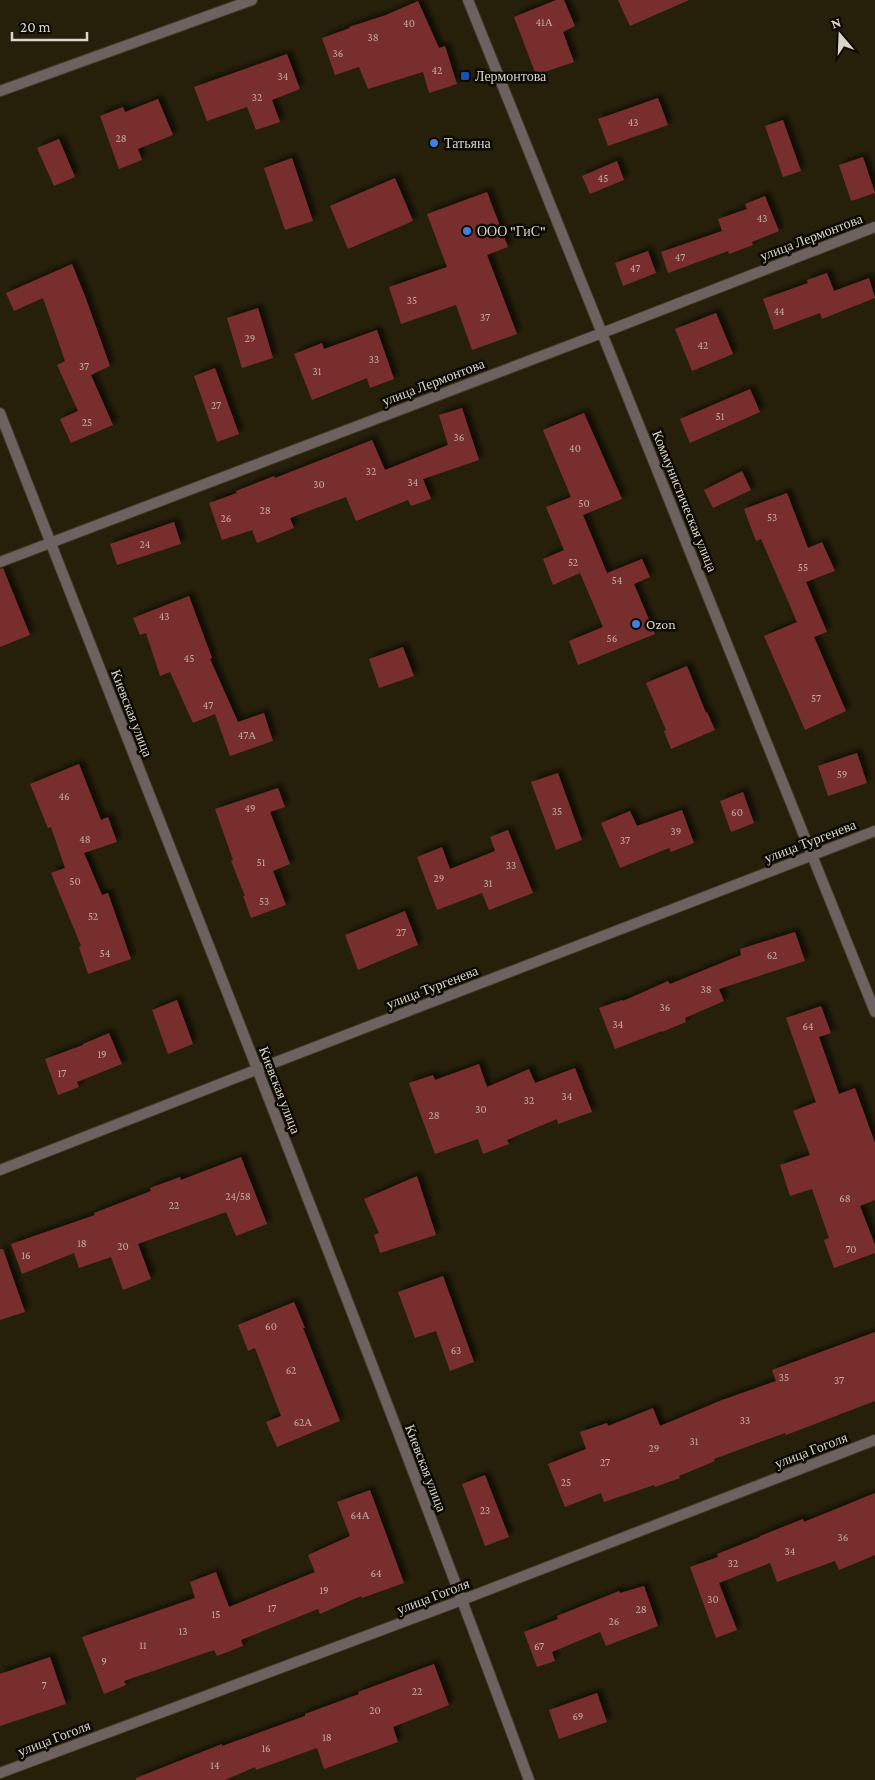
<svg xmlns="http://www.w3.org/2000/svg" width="875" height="1780" font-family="'Crimson Pro',serif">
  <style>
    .building { fill: #792e2d; filter: url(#shadow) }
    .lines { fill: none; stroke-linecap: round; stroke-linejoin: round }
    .minor-casing { stroke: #433d29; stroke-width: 12 }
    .tertiary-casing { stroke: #433d29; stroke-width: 12 }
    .minor { stroke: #6e6260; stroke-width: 10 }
    .tertiary { stroke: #6e6260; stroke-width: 10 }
    .transit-dot { fill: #1a4fb4; stroke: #0c0a03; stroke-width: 2 }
    .shop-dot { fill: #3f7fe0; stroke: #0c0a03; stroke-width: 2 }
    .labels { text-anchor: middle; stroke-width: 5; stroke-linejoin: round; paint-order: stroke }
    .number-label { font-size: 11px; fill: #c1aba2 }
    .poi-label { font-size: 14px; fill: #d9d5c9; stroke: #0c0a03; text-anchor: start }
    .street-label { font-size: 14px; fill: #d9d5c9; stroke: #0c0a03 }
  </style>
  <defs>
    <filter id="shadow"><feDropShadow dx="4.5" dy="-4.5" stdDeviation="2.5" flood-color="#0009"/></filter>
  </defs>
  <rect width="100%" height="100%" fill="#26200b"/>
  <g class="building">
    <polygon points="556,0 564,0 575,26 563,32 574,62 536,75 514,17"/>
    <polygon points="618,0 689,0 630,26"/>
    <polygon points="418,1 439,48 445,46 457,84 429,93 423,72 368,89 359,67 335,75 322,38 350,28 349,27 386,15"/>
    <polygon points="287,54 300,89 272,100 280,122 256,130 247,107 207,121 194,87"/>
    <polygon points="658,98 668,125 608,146 598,119"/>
    <polygon points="158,99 173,135 138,149 142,160 119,169 100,116 123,107 125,112"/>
    <polygon points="783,120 801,171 783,177 765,126"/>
    <polygon points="59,139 75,177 54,186 37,148"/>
    <polygon points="863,157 875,193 851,201 839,165"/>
    <polygon points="292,158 313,221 285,230 264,168"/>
    <polygon points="617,161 624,180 590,194 582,176"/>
    <polygon points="395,178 413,221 348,249 330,206"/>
    <polygon points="487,192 508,247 487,255 517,334 472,350 456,305 401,324 389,287 447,267 427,214"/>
    <polygon points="765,196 779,231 752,242 753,245 729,254 728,251 668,273 661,252 722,231 718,219 747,209 745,204"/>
    <polygon points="648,251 656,273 623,286 615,263"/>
    <polygon points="72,264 85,296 110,366 91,375 113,425 71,443 60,419 78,411 57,365 65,361 43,298 14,311 6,293"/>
    <polygon points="827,273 834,291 869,278 875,298 822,319 820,313 774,330 763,299 808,283 807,280"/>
    <polygon points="258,308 273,358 242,368 227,318"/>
    <polygon points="716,313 733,354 692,371 675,329"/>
    <polygon points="377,330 394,379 370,388 367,378 312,400 294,354 322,343 324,349"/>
    <polygon points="215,368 239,434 217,442 194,376"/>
    <polygon points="750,389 760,412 690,443 680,419"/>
    <polygon points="462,408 479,460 423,479 431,499 411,506 408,500 356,521 346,497 290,518 294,528 257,543 252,530 222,540 209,503 237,493 236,491 274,476 275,478 372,440 385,470 448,445 439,415"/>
    <polygon points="584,413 622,499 583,515 607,573 642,559 650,577 634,584 655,634 578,665 569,641 603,627 580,573 553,585 543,559 564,550 546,507 571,497 543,430"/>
    <polygon points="742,471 751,490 713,508 704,490"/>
    <polygon points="787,493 808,548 822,542 835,571 806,582 827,632 814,637 846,711 805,730 764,636 797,622 761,539 756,541 744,509"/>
    <polygon points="174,522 181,544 117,565 110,544"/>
    <polygon points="3,568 30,635 0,647 0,569"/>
    <polygon points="189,596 212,658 210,659 238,722 264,713 273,741 230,756 215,714 193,723 170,672 160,676 146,633 140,635 133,618"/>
    <polygon points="403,647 414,676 379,688 369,659"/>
    <polygon points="687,666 706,713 707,712 715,730 671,749 664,731 666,730 646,683"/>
    <polygon points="857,753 867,783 828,796 818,766"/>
    <polygon points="79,764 101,820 108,817 117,842 84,853 102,895 108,893 131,959 88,974 79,947 81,946 51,873 65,868 51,827 48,828 30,784"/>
    <polygon points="558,773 582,840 556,850 531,782"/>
    <polygon points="278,788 285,807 270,812 290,864 273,871 286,905 251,918 243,896 245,896 231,861 233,860 215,809"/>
    <polygon points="743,792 754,823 731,832 720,801"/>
    <polygon points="682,810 694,843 671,852 669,848 620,868 601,823 630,811 637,826"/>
    <polygon points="508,830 533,893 489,910 482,893 437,910 417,857 442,847 450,869 495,851 490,837"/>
    <polygon points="405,911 418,945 358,970 345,935"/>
    <polygon points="795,932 805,961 719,989 724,1001 685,1018 686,1022 662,1032 662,1031 615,1049 599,1008 622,1000 623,1001 668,981 670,984 741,955 740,949"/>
    <polygon points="177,1000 193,1044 168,1054 152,1010"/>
    <polygon points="821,1006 831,1033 819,1037 839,1094 855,1088 875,1143 875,1200 860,1206 875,1245 875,1253 834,1268 824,1240 829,1238 812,1189 790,1196 780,1165 810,1155 793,1111 816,1102 786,1018"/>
    <polygon points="109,1033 122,1064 77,1082 79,1087 58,1095 45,1059 83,1045 83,1044"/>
    <polygon points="479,1064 487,1087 529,1069 535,1083 575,1068 592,1112 558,1124 557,1119 507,1140 509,1144 483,1154 478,1139 435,1154 409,1083 433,1075 435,1080"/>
    <polygon points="241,1157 267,1224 236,1236 226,1212 138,1244 151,1279 123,1290 111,1257 79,1268 74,1253 22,1274 11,1244 95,1215 94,1213 151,1191 150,1188 180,1177 181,1180"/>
    <polygon points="417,1176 436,1235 380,1253 374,1235 379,1233 364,1199"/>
    <polygon points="0,1249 3,1249 25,1312 0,1320"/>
    <polygon points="443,1276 474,1362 450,1371 436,1331 415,1338 398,1292"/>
    <polygon points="294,1302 305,1328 303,1328 340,1421 277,1447 266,1422 281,1416 255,1348 248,1351 238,1325"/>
    <polygon points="875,1332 875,1401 786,1435 785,1433 714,1459 715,1461 679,1476 680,1478 655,1487 654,1485 604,1502 601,1493 565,1507 548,1464 586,1449 580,1432 607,1423 608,1426 653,1408 660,1426 722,1400 776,1381 772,1370"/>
    <polygon points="485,1475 509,1537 485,1546 462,1484"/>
    <polygon points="370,1490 404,1583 362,1598 361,1596 320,1614 318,1609 241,1640 243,1646 217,1656 214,1650 124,1681 126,1685 104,1694 82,1637 195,1598 190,1582 216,1572 229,1607 315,1572 308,1555 350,1536 337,1502"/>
    <polygon points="875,1493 875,1555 839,1570 835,1561 777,1582 770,1563 719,1583 737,1630 716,1638 690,1567 718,1557 717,1554 760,1537 760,1536 803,1519 804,1522"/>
    <polygon points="644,1586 658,1626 606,1646 600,1632 552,1652 555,1661 537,1667 524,1632 558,1619 557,1616 619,1591 620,1593"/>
    <polygon points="50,1657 66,1704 0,1726 0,1674"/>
    <polygon points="434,1664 449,1705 393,1727 398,1742 324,1769 317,1748 256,1770 255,1767 225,1780 136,1780 136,1778 222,1744 222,1746 305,1716 305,1714 359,1694 358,1692"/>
    <polygon points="597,1693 607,1722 559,1739 549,1710"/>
  </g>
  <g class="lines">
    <defs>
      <g id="minor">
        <polyline points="0,91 252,0"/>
        <path d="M0 413C177 868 360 1322 529 1780"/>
        <polyline points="0,562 602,333 875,227"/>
        <polyline points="0,1170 258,1069 875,831"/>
        <polyline points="0,1773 462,1600 875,1440"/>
      </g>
      <polyline id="tertiary" points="468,0 875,1012"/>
    </defs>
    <use href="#minor" class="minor-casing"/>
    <use href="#tertiary" class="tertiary-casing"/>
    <use href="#minor" class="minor"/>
    <use href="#tertiary" class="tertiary"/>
  </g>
  <rect class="transit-dot" x="460" y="71" width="10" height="10" rx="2.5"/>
  <g class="shop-dot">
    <circle cx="434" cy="143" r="5"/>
    <circle cx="467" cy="231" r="5"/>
    <circle cx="636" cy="624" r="5"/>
  </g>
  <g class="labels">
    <g class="number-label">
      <text x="544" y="26">41А</text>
      <text x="409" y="27">40</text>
      <text x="373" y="41">38</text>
      <text x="338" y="57">36</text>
      <text x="437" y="74">42</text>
      <text x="283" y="80">34</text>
      <text x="257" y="101">32</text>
      <text x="633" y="126">43</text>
      <text x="121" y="142">28</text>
      <text x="603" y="182">45</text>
      <text x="762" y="222">43</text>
      <text x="680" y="261">47</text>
      <text x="635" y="272">47</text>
      <text x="412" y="304">35</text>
      <text x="779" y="315">44</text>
      <text x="485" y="321">37</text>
      <text x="250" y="342">29</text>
      <text x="703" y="349">42</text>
      <text x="374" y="363">33</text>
      <text x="84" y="370">37</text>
      <text x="317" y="375">31</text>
      <text x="216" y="409">27</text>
      <text x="720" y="420">51</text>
      <text x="87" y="426">25</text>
      <text x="459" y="441">36</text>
      <text x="575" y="452">40</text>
      <text x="371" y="475">32</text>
      <text x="413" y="486">34</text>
      <text x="319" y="488">30</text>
      <text x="584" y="507">50</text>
      <text x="265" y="514">28</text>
      <text x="772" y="521">53</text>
      <text x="226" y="522">26</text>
      <text x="145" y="548">24</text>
      <text x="573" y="566">52</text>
      <text x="803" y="571">55</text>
      <text x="617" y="584">54</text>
      <text x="164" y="620">43</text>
      <text x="612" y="642">56</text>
      <text x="189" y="662">45</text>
      <text x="816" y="702">57</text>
      <text x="208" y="709">47</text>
      <text x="247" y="739">47А</text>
      <text x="842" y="778">59</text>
      <text x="64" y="800">46</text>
      <text x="250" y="812">49</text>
      <text x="557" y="815">35</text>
      <text x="737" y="816">60</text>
      <text x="676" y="835">39</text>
      <text x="85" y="843">48</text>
      <text x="625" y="844">37</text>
      <text x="261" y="866">51</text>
      <text x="511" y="869">33</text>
      <text x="439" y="882">29</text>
      <text x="75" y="885">50</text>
      <text x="488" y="887">31</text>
      <text x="264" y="905">53</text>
      <text x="93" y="920">52</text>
      <text x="401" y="936">27</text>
      <text x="105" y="957">54</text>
      <text x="772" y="959">62</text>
      <text x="706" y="993">38</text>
      <text x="665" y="1011">36</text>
      <text x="618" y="1028">34</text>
      <text x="808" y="1030">64</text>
      <text x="102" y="1058">19</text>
      <text x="62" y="1077">17</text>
      <text x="567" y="1100">34</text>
      <text x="529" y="1104">32</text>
      <text x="481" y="1113">30</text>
      <text x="434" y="1119">28</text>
      <text x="238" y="1200">24/58</text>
      <text x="845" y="1202">68</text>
      <text x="174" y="1209">22</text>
      <text x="82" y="1247">18</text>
      <text x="123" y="1250">20</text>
      <text x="851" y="1253">70</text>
      <text x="26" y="1259">16</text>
      <text x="271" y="1330">60</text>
      <text x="456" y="1354">63</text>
      <text x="291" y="1374">62</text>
      <text x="784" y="1381">35</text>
      <text x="839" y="1384">37</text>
      <text x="745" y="1424">33</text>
      <text x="303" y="1426">62А</text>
      <text x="694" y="1445">31</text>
      <text x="654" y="1452">29</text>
      <text x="605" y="1466">27</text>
      <text x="566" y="1486">25</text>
      <text x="485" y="1514">23</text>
      <text x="360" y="1519">64А</text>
      <text x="843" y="1541">36</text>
      <text x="790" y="1555">34</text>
      <text x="733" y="1567">32</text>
      <text x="376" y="1577">64</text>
      <text x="324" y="1594">19</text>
      <text x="713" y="1603">30</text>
      <text x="272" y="1612">17</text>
      <text x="641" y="1613">28</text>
      <text x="216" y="1618">15</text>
      <text x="614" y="1625">26</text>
      <text x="183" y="1635">13</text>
      <text x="143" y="1649">11</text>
      <text x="539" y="1650">67</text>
      <text x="104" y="1665">9</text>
      <text x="44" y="1689">7</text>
      <text x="417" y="1695">22</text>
      <text x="375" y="1714">20</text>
      <text x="578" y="1720">69</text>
      <text x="327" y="1741">18</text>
      <text x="266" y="1752">16</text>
      <text x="215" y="1769">14</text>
    </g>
    <g class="poi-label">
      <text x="475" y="81">Лермонтова</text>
      <text x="444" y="148">Татьяна</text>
      <text x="477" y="236">ООО "ГиС"</text>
      <text x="646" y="629">Ozon</text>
    </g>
    <g class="street-label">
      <text transform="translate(811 237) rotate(-21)" y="5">улица Лермонтова</text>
      <text transform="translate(433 382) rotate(-21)" y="5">улица Лермонтова</text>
      <text transform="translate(685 501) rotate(68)" y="5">Коммунистическая улица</text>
      <text transform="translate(132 713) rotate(69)" y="5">Киевская улица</text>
      <text transform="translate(810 841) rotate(-21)" y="5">улица Тургенева</text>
      <text transform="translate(432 987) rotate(-21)" y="5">улица Тургенева</text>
      <text transform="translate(280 1090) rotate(69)" y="5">Киевская улица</text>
      <text transform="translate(811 1450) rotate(-21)" y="5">улица Гоголя</text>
      <text transform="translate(426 1468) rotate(69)" y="5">Киевская улица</text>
      <text transform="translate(433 1596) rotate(-21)" y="5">улица Гоголя</text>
      <text transform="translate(54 1738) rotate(-21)" y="5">улица Гоголя</text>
    </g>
  </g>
  <g transform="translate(840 35) rotate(341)" stroke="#0c0a03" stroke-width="4" paint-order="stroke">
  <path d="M0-4L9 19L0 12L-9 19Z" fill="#d9d5c9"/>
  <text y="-8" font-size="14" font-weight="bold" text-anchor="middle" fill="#d9d5c9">N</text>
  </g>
  <path d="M12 32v8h75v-8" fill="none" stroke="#d9d5c9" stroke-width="2.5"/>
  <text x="20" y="32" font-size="15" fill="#d9d5c9" stroke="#0c0a03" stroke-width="4" paint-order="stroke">20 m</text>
</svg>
